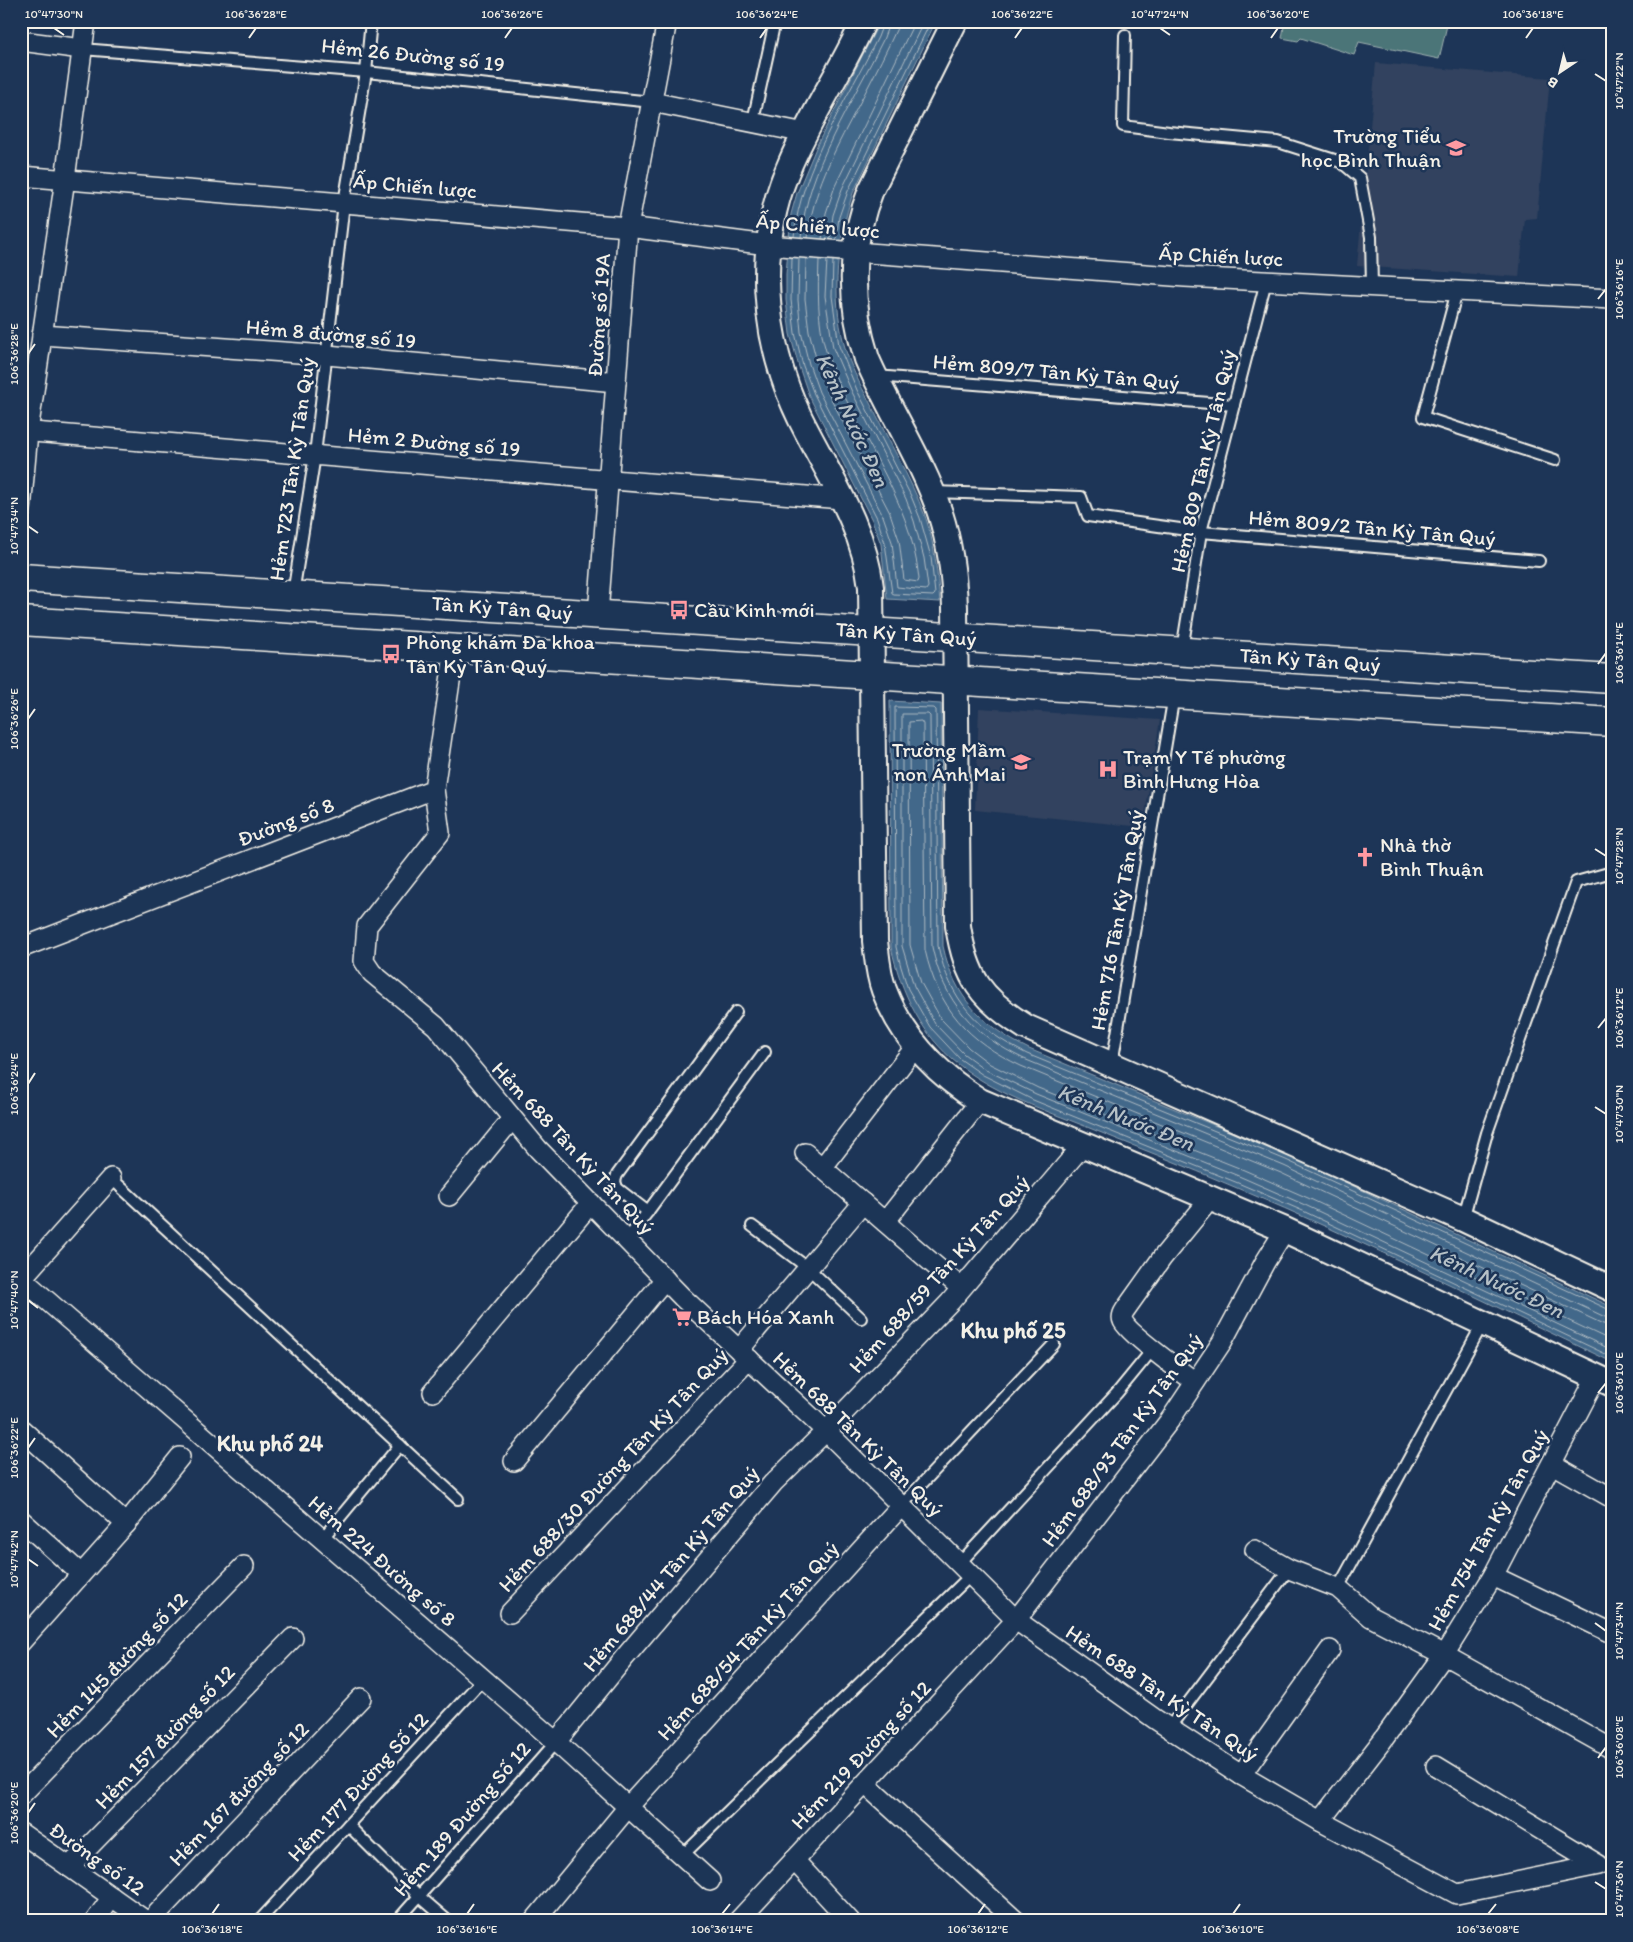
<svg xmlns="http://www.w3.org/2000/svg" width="1633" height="1942" font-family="Itim,sans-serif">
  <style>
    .built { fill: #32425e }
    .green { fill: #4b7478; stroke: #a0b2b0 }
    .water { fill: #43688a; stroke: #8a9fb0 }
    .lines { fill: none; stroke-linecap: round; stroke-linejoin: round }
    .shore { stroke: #adbac2; stroke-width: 1 }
    .service-casing { stroke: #f4f1e8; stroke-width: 14 }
    .minor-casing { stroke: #f4f1e8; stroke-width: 22 }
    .tertiary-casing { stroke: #f4f1e8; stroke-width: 28 }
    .secondary-casing { stroke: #f4f1e8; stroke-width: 31 }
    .service { stroke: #1d3557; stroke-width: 10 }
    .minor { stroke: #1d3557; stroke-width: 19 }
    .tertiary { stroke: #1d3557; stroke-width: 24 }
    .secondary { stroke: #1d3557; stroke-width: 28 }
    .ticks { fill: none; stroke: #f4f1e8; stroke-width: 2 }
    .labels { text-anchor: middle; stroke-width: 5; stroke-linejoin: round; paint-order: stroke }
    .street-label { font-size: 21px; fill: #f4f1e8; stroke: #1d3557 }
    .poi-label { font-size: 21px; fill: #f4f1e8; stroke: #1d3557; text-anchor: start }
    .water-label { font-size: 22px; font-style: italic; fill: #b6c1c7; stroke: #1d3557 }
    .neighbourhood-label { font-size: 22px; font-weight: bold; fill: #f4f1e8; stroke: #1d3557 }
    .neatline { fill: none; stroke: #f4f1e8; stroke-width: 2 }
    .ticks-label { font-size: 12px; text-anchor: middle; fill: #f4f1e8 }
  </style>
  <rect width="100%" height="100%" fill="#1d3557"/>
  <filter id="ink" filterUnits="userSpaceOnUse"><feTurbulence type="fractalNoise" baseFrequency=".02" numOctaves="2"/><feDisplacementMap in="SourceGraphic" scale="10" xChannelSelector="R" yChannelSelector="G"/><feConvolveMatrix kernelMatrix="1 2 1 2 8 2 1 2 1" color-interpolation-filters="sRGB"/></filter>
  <g filter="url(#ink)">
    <g class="built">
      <polygon points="1376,63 1550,78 1537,218 1525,219 1519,277 1357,266"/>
      <polygon points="979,708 1160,720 1143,827 975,810"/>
    </g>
    <polygon class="green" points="1285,21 1448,21 1439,59 1359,42 1354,55 1301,38 1298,41 1282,38"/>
    <g class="water">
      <path d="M880 21H936L853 193C837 241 831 294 844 344 849 364 860 384 870 403 888 440 910 477 925 516 935 544 937 573 940 602L887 599 881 544 872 520 809 396 799 367 790 334 786 300V274L791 214 797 193 818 143Z"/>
      <path d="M890 701 941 704 943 946C954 997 982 1026 1029 1049L1289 1156 1612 1307V1362C1487 1303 1364 1241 1237 1188 1184 1165 1131 1145 1077 1123 1036 1107 993 1092 958 1064 921 1035 901 992 891 947Z"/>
    </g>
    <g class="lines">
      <g class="shore">
        <path d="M794 236C801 167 847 100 878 37L884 21"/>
        <path d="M801 237C807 169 853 101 883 40L890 21"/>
        <path d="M808 238C812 192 834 152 855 112 867 89 879 66 890 43L897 28 898 21"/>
        <polyline points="822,239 826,213 835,186 915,21"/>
        <polyline points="830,239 833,215 842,189 924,21"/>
        <polyline points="836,240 839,217 848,191 931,21"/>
        <polyline points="792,258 791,300 795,333 803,366 814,394 877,518 885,543 892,593 894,594 933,596 935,594 931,557 920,518 911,496 857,390 839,346 832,296 833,261"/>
        <polyline points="799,258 798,300 801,332 809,364 819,392 883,516 892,542 897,587 926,590 928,587 924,558 914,521 906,499 852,392 833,348 825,296 827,260"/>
        <path d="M806 259 805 299 809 331 817 362 826 389 890 513 899 540 904 580 918 582 919 579C911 495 852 430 826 351 817 322 818 290 819 260"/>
        <path d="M1612 1311 1286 1160 1027 1054C978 1030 950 1001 938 946L936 710 934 708 895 707 896 947 901 967 908 989 930 1027 960 1059 983 1075 1033 1100 1238 1183 1303 1211 1612 1357"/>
        <path d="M1612 1318 1605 1317 1284 1166 1024 1059C974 1035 944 1003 932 947L930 716 928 714H902V946L914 986 935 1024 964 1054 986 1070 1036 1094 1241 1177 1305 1205 1612 1350"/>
        <path d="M1612 1325 1603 1324 1281 1173 1021 1066C968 1041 938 1008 925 950L923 724 921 721 909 722 910 945 921 983 941 1019 969 1048 990 1064 1038 1088 1244 1170 1308 1198 1612 1341"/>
      </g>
      <defs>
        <g id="service">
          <polyline points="1125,35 1123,126 1169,132 1278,142 1341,162 1360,178 1371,237 1372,287"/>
          <polyline points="82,49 366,72 652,102"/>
          <polyline points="753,121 775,21"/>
          <polyline points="1457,291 1423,417 1555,460"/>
          <polyline points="876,376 1234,405"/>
          <polyline points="933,492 1081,497 1088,516 1201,532 1539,561"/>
          <polyline points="293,594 315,455 344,203 366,72 371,21"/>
          <polyline points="1182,650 1201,532 1266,281"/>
          <polyline points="1112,1064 1174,695"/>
          <polyline points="111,1178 458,1499"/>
          <polyline points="648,1212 617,1188 615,1181 617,1175 736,1012"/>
          <polyline points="1463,1219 1487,1133 1576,882 1612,872"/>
          <polyline points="752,1226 808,1268 861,1318"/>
          <polyline points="627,1240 765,1052"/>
          <polyline points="901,1506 1054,1344"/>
          <polyline points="322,1539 400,1445"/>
          <polyline points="959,1564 1117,1393 1153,1349"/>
          <polyline points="1338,1588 1483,1323"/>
          <polyline points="1169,1728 1289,1569"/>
          <polyline points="348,1825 419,1896 448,1921"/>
          <polyline points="682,1856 971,1575"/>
          <polyline points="259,1921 483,1679"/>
          <polyline points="397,1921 556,1742"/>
        </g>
        <g id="minor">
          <polyline points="21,41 82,49"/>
          <polyline points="652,102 805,133"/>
          <polyline points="21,176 628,227 768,245 855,252 1185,277 1612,299"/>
          <polyline points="42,335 327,355 616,382"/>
          <polyline points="21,431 842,499"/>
          <polyline points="21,510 28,432 65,179 86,21"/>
          <polyline points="598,614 628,227 667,21"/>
          <polyline points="434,789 440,833 367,926 364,961 372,973 436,1026 538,1149 682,1297 826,1431 1016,1620 1155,1719 1241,1775 1320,1821 1457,1894 1599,1865 1436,1766"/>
          <polyline points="21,948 434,789 455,648"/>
          <polyline points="805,1153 961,1288"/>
          <polyline points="822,1168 916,1046"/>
          <polyline points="449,1196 512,1119"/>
          <polyline points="885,1222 980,1101"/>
          <polyline points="21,1278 556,1742 710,1881"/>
          <polyline points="22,1278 111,1178"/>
          <polyline points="739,1350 863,1203"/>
          <path d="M1195 1382C1183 1373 1127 1332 1123 1321 1121 1317 1123 1313 1125 1310L1162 1258 1211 1198"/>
          <polyline points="433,1392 591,1203"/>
          <polyline points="21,1429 126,1524"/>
          <polyline points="514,1461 665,1279"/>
          <polyline points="1552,1464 1612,1498"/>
          <polyline points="21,1520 81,1574"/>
          <polyline points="1255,1550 1289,1569 1338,1588 1371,1617 1444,1655 1612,1749"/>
          <polyline points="1493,1576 1612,1633"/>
          <polyline points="510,1613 749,1359"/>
          <polyline points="21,1642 126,1524 180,1457"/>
          <polyline points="556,1742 625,1657 773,1483 826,1431 950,1302 1083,1145"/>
          <polyline points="1241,1775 1330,1650"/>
          <polyline points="865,1784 1016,1921"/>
          <polyline points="21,1795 244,1566"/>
          <polyline points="1320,1821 1382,1741 1444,1655 1493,1576 1597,1376"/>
          <polyline points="21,1833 146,1921"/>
          <polyline points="794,1860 850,1921"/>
          <polyline points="69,1867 293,1638"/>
          <polyline points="95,1921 112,1897"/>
          <polyline points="150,1921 361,1698"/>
          <polyline points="534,1921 628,1807 901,1506"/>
          <polyline points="738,1921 1016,1620 1170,1420 1222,1342 1265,1262 1285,1230"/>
        </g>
        <g id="tertiary">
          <path d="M864 21C842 69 812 114 791 162 754 244 762 339 800 418 827 473 864 525 871 587L875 941C877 957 878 974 884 990 902 1038 937 1074 980 1101L1285 1230 1612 1384"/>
          <path d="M955 21 871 190C849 245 849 303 867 359 889 410 923 461 940 513 950 544 954 575 955 607L958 926C966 978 981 999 1026 1027L1463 1219 1612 1289"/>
        </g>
        <g id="secondary">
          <polyline points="21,578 1612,679"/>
          <polyline points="21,621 1612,722"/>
        </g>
      </defs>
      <use href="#service" class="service-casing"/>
      <use href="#minor" class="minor-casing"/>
      <use href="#tertiary" class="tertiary-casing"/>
      <use href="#secondary" class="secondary-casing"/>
      <use href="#service" class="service"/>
      <use href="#minor" class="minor"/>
      <use href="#tertiary" class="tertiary"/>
      <use href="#secondary" class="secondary"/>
    </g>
  </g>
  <path class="ticks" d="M54 28 64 35M1160 28 1170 35M249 38 256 28M505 38 512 28M760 38 767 28M1015 38 1022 28M1271 38 1278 28M1526 38 1533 28M1595 74 1606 81M1598 299 1606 289M28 354 35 344M28 526 38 533M1598 664 1606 653M28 719 35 709M1595 849 1606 856M1598 1028 1606 1018M28 1084 35 1073M1595 1107 1606 1114M28 1300 38 1308M1598 1393 1606 1383M28 1448 35 1438M28 1559 38 1566M1595 1623 1606 1631M1598 1758 1606 1747M28 1813 35 1803M1595 1882 1606 1889M212 1914 219 1904M467 1914 474 1904M722 1914 730 1904M978 1914 985 1904M1233 1914 1240 1904M1488 1914 1496 1904"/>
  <defs>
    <symbol id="school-bare" viewBox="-9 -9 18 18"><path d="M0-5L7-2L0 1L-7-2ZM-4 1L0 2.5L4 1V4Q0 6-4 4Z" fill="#ff9aa2" stroke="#1d3557" stroke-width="2.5" paint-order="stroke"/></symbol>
    <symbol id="bus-bare" viewBox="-9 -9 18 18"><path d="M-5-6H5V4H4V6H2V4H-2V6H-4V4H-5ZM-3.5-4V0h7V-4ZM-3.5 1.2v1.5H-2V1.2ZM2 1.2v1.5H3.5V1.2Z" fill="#ff9aa2" stroke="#1d3557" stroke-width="2.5" paint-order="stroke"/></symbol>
    <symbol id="hospital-bare" viewBox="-9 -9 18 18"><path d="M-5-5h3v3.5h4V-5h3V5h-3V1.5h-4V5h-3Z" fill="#ff9aa2" stroke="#1d3557" stroke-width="2.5" paint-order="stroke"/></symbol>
    <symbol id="church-bare" viewBox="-9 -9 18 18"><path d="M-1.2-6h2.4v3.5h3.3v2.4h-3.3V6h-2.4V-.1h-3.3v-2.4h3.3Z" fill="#ff9aa2" stroke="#1d3557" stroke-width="2.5" paint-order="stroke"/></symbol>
    <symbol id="supermarket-bare" viewBox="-9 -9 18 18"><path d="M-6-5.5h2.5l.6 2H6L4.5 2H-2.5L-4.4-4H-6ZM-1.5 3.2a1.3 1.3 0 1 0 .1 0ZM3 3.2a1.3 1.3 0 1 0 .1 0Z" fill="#ff9aa2" stroke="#1d3557" stroke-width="2.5" paint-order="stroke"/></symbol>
  </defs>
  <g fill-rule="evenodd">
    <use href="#school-bare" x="1442" y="134" width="28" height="28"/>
    <use href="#bus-bare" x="665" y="596" width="28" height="28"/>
    <use href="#bus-bare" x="377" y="640" width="28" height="28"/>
    <use href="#school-bare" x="1007" y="748" width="28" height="28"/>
    <use href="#hospital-bare" x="1094" y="755" width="28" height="28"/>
    <use href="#church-bare" x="1351" y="843" width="28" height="28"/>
    <use href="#supermarket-bare" x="668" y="1303" width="28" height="28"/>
  </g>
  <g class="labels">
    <g class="street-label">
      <text transform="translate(413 55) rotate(6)" y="7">Hẻm 26 Đường số 19</text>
      <text transform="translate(415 186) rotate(5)" y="7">Ấp Chiến lược</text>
      <text transform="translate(818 226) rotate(5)" y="7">Ấp Chiến lược</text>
      <text transform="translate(1221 256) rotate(3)" y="7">Ấp Chiến lược</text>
      <text transform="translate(599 315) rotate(-86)" y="7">Đường số 19A</text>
      <text transform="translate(331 334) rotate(5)" y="7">Hẻm 8 đường số 19</text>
      <text transform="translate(1056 372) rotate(5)" y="7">Hẻm 809/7 Tân Kỳ Tân Quý</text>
      <text transform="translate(434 442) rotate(5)" y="7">Hẻm 2 Đường số 19</text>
      <text transform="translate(1203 461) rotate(-77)" y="7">Hẻm 809 Tân Kỳ Tân Quý</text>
      <text transform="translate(292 469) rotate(-82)" y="7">Hẻm 723 Tân Kỳ Tân Quý</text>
      <text transform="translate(1372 528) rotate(5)" y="7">Hẻm 809/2 Tân Kỳ Tân Quý</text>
      <text transform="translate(502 608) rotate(4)" y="7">Tân Kỳ Tân Quý</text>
      <text transform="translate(906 634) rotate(4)" y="7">Tân Kỳ Tân Quý</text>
      <text transform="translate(1310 660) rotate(4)" y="7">Tân Kỳ Tân Quý</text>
      <text transform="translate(286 822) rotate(-21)" y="7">Đường số 8</text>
      <text transform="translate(1117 920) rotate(-80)" y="7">Hẻm 716 Tân Kỳ Tân Quý</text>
      <text transform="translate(573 1148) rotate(47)" y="7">Hẻm 688 Tân Kỳ Tân Quý</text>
      <text transform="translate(939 1274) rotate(-48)" y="7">Hẻm 688/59 Tân Kỳ Tân Quý</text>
      <text transform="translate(858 1434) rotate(44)" y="7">Hẻm 688 Tân Kỳ Tân Quý</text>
      <text transform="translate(1122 1440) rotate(-54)" y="7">Hẻm 688/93 Tân Kỳ Tân Quý</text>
      <text transform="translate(613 1470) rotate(-47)" y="7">Hẻm 688/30 Đường Tân Kỳ Tân Quý</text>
      <text transform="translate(1488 1530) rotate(-61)" y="7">Hẻm 754 Tân Kỳ Tân Quý</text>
      <text transform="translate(382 1561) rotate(41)" y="7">Hẻm 224 Đường số 8</text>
      <text transform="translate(671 1569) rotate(-50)" y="7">Hẻm 688/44 Tân Kỳ Tân Quý</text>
      <text transform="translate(748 1641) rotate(-48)" y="7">Hẻm 688/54 Tân Kỳ Tân Quý</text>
      <text transform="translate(117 1665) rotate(-46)" y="7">Hẻm 145 đường số 12</text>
      <text transform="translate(1162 1693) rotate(34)" y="7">Hẻm 688 Tân Kỳ Tân Quý</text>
      <text transform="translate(165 1737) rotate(-46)" y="7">Hẻm 157 đường số 12</text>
      <text transform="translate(861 1755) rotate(-47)" y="7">Hẻm 219 Đường số 12</text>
      <text transform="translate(358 1787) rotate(-47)" y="7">Hẻm 177 Đường Số 12</text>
      <text transform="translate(239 1794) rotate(-46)" y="7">Hẻm 167 đường số 12</text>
      <text transform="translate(462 1819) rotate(-49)" y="7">Hẻm 189 Đường Số 12</text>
      <text transform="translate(97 1859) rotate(35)" y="7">Đường số 12</text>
    </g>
    <g class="poi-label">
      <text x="1441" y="143" text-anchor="end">Trường Tiểu<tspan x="1441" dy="24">học Bình Thuận</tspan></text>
      <text x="694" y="617">Cầu Kinh mới</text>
      <text x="406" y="649">Phòng khám Đa khoa<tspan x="406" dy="24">Tân Kỳ Tân Quý</tspan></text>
      <text x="1006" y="757" text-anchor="end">Trường Mầm<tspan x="1006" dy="24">non Ánh Mai</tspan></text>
      <text x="1123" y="764">Trạm Y Tế phường<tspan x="1123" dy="24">Bình Hưng Hòa</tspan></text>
      <text x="1380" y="852">Nhà thờ<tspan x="1380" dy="24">Bình Thuận</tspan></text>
      <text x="697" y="1324">Bách Hóa Xanh</text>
    </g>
    <g class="water-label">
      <text transform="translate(853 420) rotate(65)" y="8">Kênh Nước Đen</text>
      <text transform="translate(1126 1117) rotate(22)" y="8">Kênh Nước Đen</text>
      <text transform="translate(1497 1281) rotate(25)" y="8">Kênh Nước Đen</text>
    </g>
    <g class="neighbourhood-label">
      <text x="1013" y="1338">Khu phố 25</text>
      <text x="270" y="1451">Khu phố 24</text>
    </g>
  </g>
  <rect width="1633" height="1942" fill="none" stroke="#1d3557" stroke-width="55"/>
  <g transform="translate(1560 72) rotate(215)" stroke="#1d3557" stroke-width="4" paint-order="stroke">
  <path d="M0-4L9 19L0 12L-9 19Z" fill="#f4f1e8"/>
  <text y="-8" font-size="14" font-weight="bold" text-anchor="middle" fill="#f4f1e8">B</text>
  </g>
  <rect x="28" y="28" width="1578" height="1886" class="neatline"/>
  <g class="ticks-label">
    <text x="54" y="18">10°47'30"N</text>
    <text x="256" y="18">106°36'28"E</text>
    <text x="512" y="18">106°36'26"E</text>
    <text x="767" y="18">106°36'24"E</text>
    <text x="1022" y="18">106°36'22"E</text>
    <text x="1160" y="18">10°47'24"N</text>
    <text x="1278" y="18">106°36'20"E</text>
    <text x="1533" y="18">106°36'18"E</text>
    <text transform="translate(1619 81) rotate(-90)" y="4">10°47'22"N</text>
    <text transform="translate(1619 289) rotate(-90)" y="4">106°36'16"E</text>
    <text transform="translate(14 354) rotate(-90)" y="4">106°36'28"E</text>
    <text transform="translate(14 526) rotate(-90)" y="4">10°47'34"N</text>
    <text transform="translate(1619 653) rotate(-90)" y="4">106°36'14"E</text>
    <text transform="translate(14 719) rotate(-90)" y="4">106°36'26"E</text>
    <text transform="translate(1619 856) rotate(-90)" y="4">10°47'28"N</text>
    <text transform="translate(1619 1018) rotate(-90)" y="4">106°36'12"E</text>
    <text transform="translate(14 1084) rotate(-90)" y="4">106°36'24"E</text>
    <text transform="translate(1619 1114) rotate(-90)" y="4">10°47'30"N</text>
    <text transform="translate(14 1300) rotate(-90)" y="4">10°47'40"N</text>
    <text transform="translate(1619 1383) rotate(-90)" y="4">106°36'10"E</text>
    <text transform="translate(14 1448) rotate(-90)" y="4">106°36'22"E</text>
    <text transform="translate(14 1559) rotate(-90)" y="4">10°47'42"N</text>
    <text transform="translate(1619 1631) rotate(-90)" y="4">10°47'34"N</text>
    <text transform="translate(1619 1747) rotate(-90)" y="4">106°36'08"E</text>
    <text transform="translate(14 1813) rotate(-90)" y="4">106°36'20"E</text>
    <text transform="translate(1619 1889) rotate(-90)" y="4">10°47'36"N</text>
    <text x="212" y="1933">106°36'18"E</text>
    <text x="467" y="1933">106°36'16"E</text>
    <text x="722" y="1933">106°36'14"E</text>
    <text x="978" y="1933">106°36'12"E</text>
    <text x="1233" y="1933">106°36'10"E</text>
    <text x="1488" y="1933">106°36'08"E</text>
  </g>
</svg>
